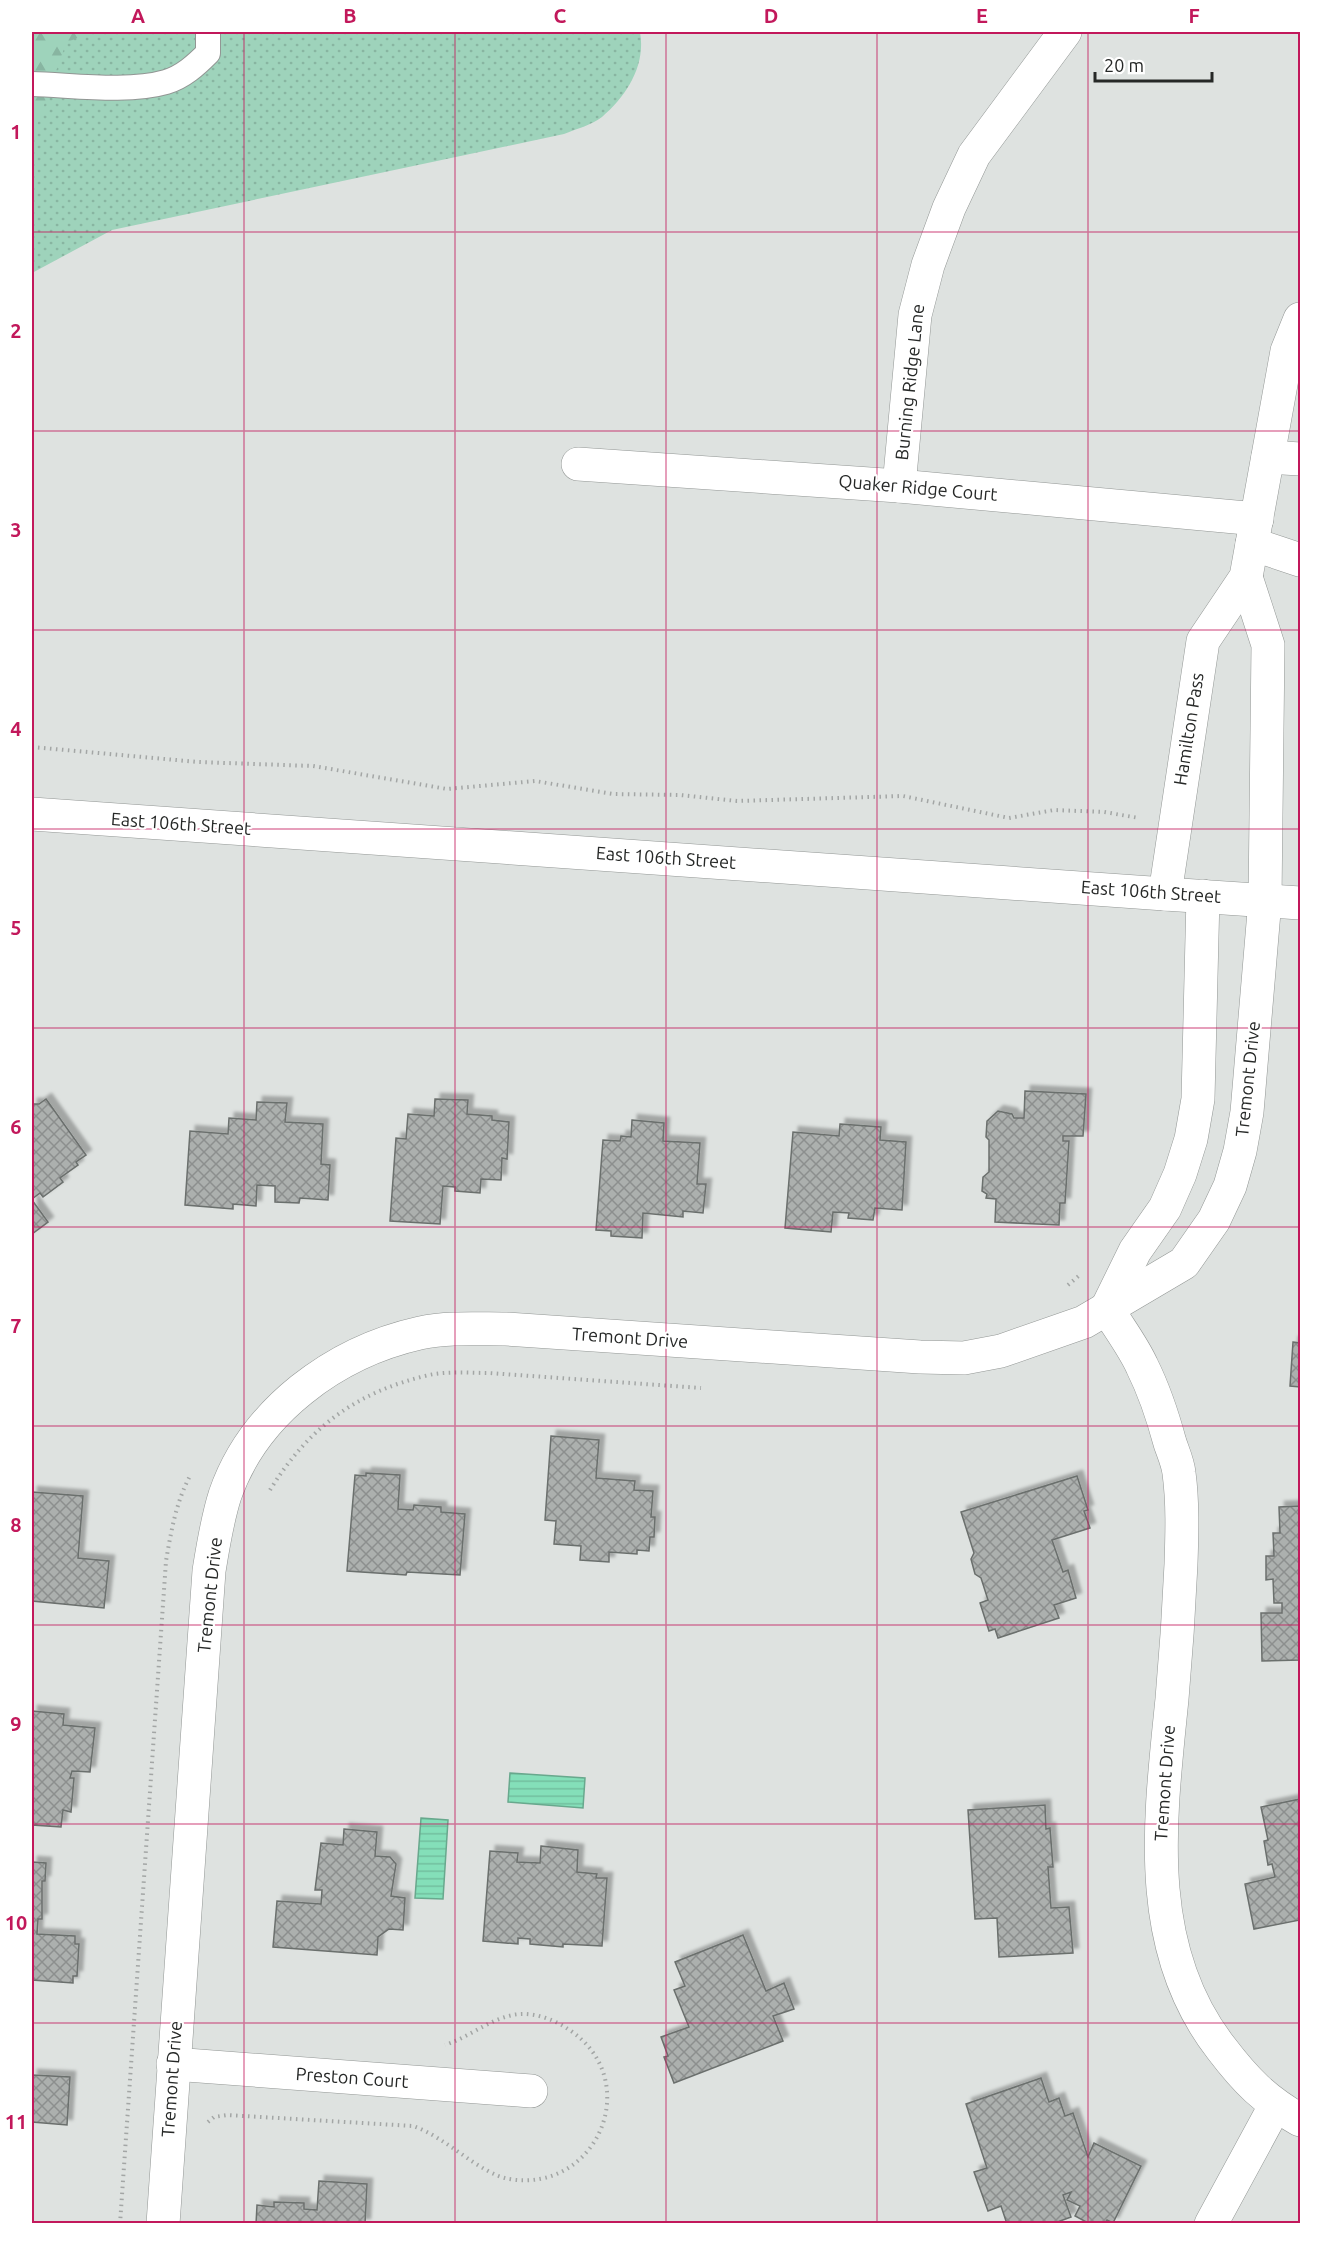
<svg xmlns="http://www.w3.org/2000/svg" width="1332" height="2255" font-family="Ubuntu,sans-serif">
  <style>
    .grass { fill: url(#grass-dots) }
    .forest { fill: url(#forest-firs) }
    .water { fill: url(#water-rules); stroke: #68a88d; stroke-width: 1.5 }
    .building { fill: url(#building-cross-hatch); stroke: #6b6f6d; stroke-width: 1.5; filter: url(#shadow) }
    .lines { fill: none; stroke-linecap: round; stroke-linejoin: round }
    .service-casing { stroke: #929694; stroke-width: 26 }
    .minor-casing { stroke: #929694; stroke-width: 34 }
    .tertiary-casing { stroke: #929694; stroke-width: 34 }
    .path { stroke: #a3a6a5; stroke-width: 4; stroke-dasharray: 1.5 4.5; stroke-linecap: butt }
    .service { stroke: #fff; stroke-width: 24 }
    .minor { stroke: #fff; stroke-width: 33 }
    .tertiary { stroke: #fff; stroke-width: 33 }
    .grid { fill: none; stroke: #c2185b; stroke-width: 1.5; stroke-opacity: 0.55 }
    .labels { text-anchor: middle; stroke-width: 4.5; stroke-linejoin: round; paint-order: stroke }
    .street-label { font-size: 18px; fill: #262827; stroke: #fff }
    .neatline { fill: none; stroke: #c2185b; stroke-width: 2 }
    .grid-label { font-size: 20px; text-anchor: middle; font-weight: bold; fill: #c2185b }
  </style>
  <defs>
    <pattern id="grass-dots" width="8" height="8" patternUnits="userSpaceOnUse" patternTransform="scale(1.5)"><rect width="8" height="8" fill="#9ed3bb"/><path d="M2 2h.1M6 6h.1" fill="none" stroke="#88b5a1" stroke-width="1.8" stroke-linecap="round"/></pattern>
    <pattern id="forest-firs" width="22" height="20" patternUnits="userSpaceOnUse" patternTransform="scale(1.5)"><rect width="22" height="20" fill="#9ed3bb"/><path d="M5 1l3.5 6h-7zM16 11l3.5 6h-7z" fill="#88b5a1"/></pattern>
    <pattern id="water-rules" width="6" height="5" patternUnits="userSpaceOnUse" patternTransform="scale(1.5)"><rect width="6" height="5" fill="#84dfb9"/><path d="M0 2.5h6" fill="none" stroke="#72bf9f"/></pattern>
    <pattern id="building-cross-hatch" width="8" height="8" patternUnits="userSpaceOnUse" patternTransform="scale(1.5)"><rect width="8" height="8" fill="#acb0ae"/><path d="M0 0l8 8M0 8l8-8" fill="none" stroke="#8c8f8e"/></pattern>
    <filter id="shadow"><feDropShadow dx="5.5" dy="-5.5" stdDeviation="1.5" flood-color="#0004"/></filter>
  </defs>
  <rect width="100%" height="100%" fill="#dee2e0"/>
  <path class="grass" d="M32 32H640C646 65 627 96 602 117 592 125 576 129 564 134L112 230 32 273Z"/>
  <polygon class="forest" points="32,32 90,32 66,43 32,139"/>
  <g class="water">
    <polygon points="510,1773 585,1778 583,1808 508,1802"/>
    <polygon points="421,1818 448,1820 443,1899 415,1898"/>
  </g>
  <g class="building">
    <polygon points="1025,1091 1086,1094 1083,1136 1063,1136 1063,1141 1069,1141 1065,1203 1060,1203 1059,1225 995,1222 996,1199 986,1198 987,1194 982,1191 983,1177 989,1172 989,1140 986,1137 987,1121 998,1111 1012,1114 1014,1118 1024,1118"/>
    <polygon points="46,1099 86,1155 76,1162 78,1165 60,1178 63,1182 43,1197 40,1193 32,1199 32,1104 39,1104"/>
    <polygon points="435,1099 468,1100 467,1114 492,1116 492,1120 509,1122 507,1159 502,1158 501,1180 481,1179 480,1193 455,1191 455,1187 443,1186 440,1224 390,1221 396,1138 406,1139 408,1114 434,1116"/>
    <polygon points="257,1102 287,1103 285,1122 323,1124 321,1164 330,1165 328,1200 300,1198 299,1203 275,1202 275,1186 257,1185 256,1206 233,1204 233,1209 185,1205 190,1131 228,1134 229,1118 256,1120"/>
    <polygon points="632,1120 664,1123 663,1141 700,1143 697,1184 706,1184 703,1213 683,1211 683,1217 643,1213 642,1238 611,1236 611,1231 596,1230 603,1140 620,1141 621,1136 631,1137"/>
    <polygon points="840,1124 881,1127 880,1140 906,1142 902,1210 875,1208 873,1220 848,1218 849,1213 833,1212 831,1232 785,1228 793,1132 839,1136"/>
    <polygon points="32,1200 48,1222 32,1234"/>
    <polygon points="1293,1342 1300,1343 1300,1387 1290,1386"/>
    <polygon points="551,1436 599,1440 596,1478 635,1481 634,1490 653,1491 651,1517 655,1517 654,1537 650,1537 649,1551 637,1550 637,1554 609,1552 609,1562 580,1560 581,1546 554,1544 556,1521 545,1520"/>
    <polygon points="366,1473 400,1475 398,1509 413,1510 414,1505 441,1507 441,1512 465,1514 460,1575 407,1572 406,1575 347,1571 355,1475 366,1476"/>
    <polygon points="1077,1476 1088,1510 1084,1511 1090,1528 1052,1540 1063,1572 1068,1570 1076,1598 1054,1605 1059,1618 998,1638 995,1629 989,1631 980,1603 988,1600 981,1578 975,1574 971,1559 974,1553 961,1512"/>
    <polygon points="32,1492 83,1496 78,1558 109,1561 104,1608 32,1601"/>
    <polygon points="1300,1506 1300,1660 1262,1661 1261,1613 1282,1613 1282,1603 1274,1603 1273,1579 1266,1580 1266,1556 1274,1556 1273,1533 1280,1533 1279,1507"/>
    <polygon points="32,1711 64,1714 63,1725 95,1728 90,1772 72,1771 70,1778 74,1778 71,1812 63,1810 61,1827 32,1825"/>
    <polygon points="1300,1799 1300,1920 1254,1929 1245,1884 1275,1877 1272,1864 1268,1865 1264,1841 1268,1840 1261,1807"/>
    <polygon points="1045,1805 1046,1829 1050,1828 1053,1867 1048,1867 1051,1908 1069,1907 1073,1953 999,1957 997,1918 975,1919 968,1810"/>
    <polygon points="344,1829 377,1832 375,1856 390,1857 396,1864 391,1896 405,1898 403,1930 389,1929 378,1937 377,1955 273,1947 277,1901 321,1904 322,1890 315,1890 321,1843 343,1845"/>
    <polygon points="541,1846 578,1850 577,1872 597,1874 596,1878 607,1878 602,1946 563,1944 563,1947 530,1944 530,1939 518,1938 518,1944 483,1941 490,1851 518,1853 517,1862 540,1863"/>
    <polygon points="32,1862 46,1863 45,1881 42,1881 42,1919 38,1919 37,1934 75,1936 75,1944 79,1944 77,1976 73,1976 73,1983 32,1980"/>
    <polygon points="743,1935 766,1991 784,1983 794,2009 773,2016 783,2041 674,2083 664,2057 668,2056 661,2037 689,2027 674,1990 685,1986 675,1962"/>
    <polygon points="32,2075 70,2077 67,2125 32,2122"/>
    <polygon points="1041,2078 1049,2102 1059,2098 1065,2116 1073,2113 1088,2157 1094,2143 1141,2166 1113,2223 1107,2220 1105,2224 1090,2224 1075,2216 1080,2206 1067,2200 1071,2192 1063,2195 1071,2217 1052,2224 1007,2224 1001,2206 988,2211 974,2172 987,2168 966,2104"/>
    <polygon points="319,2181 367,2184 365,2224 256,2224 257,2205 274,2207 274,2202 304,2203 304,2209 317,2210"/>
  </g>
  <g class="lines">
    <defs>
      <path id="service" d="M32 84C72 85 128 93 166 82 183 77 196 65 208 53V32"/>
      <g id="minor">
        <polyline points="1268,457 1300,459"/>
        <polyline points="578,464 899,486 1257,519"/>
        <polyline points="899,486 915,315 928,265 949,208 974,155 1065,32"/>
        <polyline points="1252,544 1300,560"/>
        <polyline points="32,814 1165,894 1203,641 1246,577 1287,351 1300,319"/>
        <path d="M1107 1308C1118 1327 1133 1346 1142 1366 1154 1390 1163 1417 1170 1443 1173 1452 1178 1463 1179 1473 1183 1503 1182 1534 1181 1564 1179 1609 1176 1654 1172 1699 1160 1818 1142 1947 1221 2048 1246 2081 1265 2100 1300 2120"/>
        <polyline points="1107,1308 1135,1251 1165,1208 1180,1174 1191,1139 1198,1099 1203,896"/>
        <polyline points="173,2064 531,2091"/>
        <path d="M163 2224 209 1571C213 1546 217 1520 225 1495 254 1411 335 1352 420 1333 448 1327 477 1329 506 1329L920 1357 964 1358 1001 1351 1084 1322 1184 1263 1214 1220 1230 1186 1240 1151 1247 1112 1265 900 1268 645 1246 577"/>
        <polyline points="1211,2224 1275,2106"/>
      </g>
      <polyline id="tertiary" points="1165,894 1300,903"/>
    </defs>
    <use href="#service" class="service-casing"/>
    <use href="#minor" class="minor-casing"/>
    <use href="#tertiary" class="tertiary-casing"/>
    <g class="path">
      <polyline points="32,747 198,762 313,766 447,789 535,781 613,794 680,795 737,801 903,796 1009,818 1054,810 1104,812 1139,818"/>
      <polyline points="1068,1285 1081,1274"/>
      <path d="M270 1490C309 1427 356 1392 429 1375 448 1371 469 1373 489 1373L701 1388"/>
      <path d="M208 2122 214 2117 227 2115 413 2126C446 2137 480 2174 509 2179 598 2194 646 2079 568 2029 555 2020 536 2013 520 2014 493 2016 470 2037 445 2045"/>
      <path d="M120 2224 166 1561C171 1532 176 1502 190 1476"/>
    </g>
    <use href="#service" class="service"/>
    <use href="#minor" class="minor"/>
    <use href="#tertiary" class="tertiary"/>
  </g>
  <path class="grid" d="M244 32V2224M455 32V2224M666 32V2224M877 32V2224M1088 32V2224M32 232H1300M32 431H1300M32 630H1300M32 829H1300M32 1028H1300M32 1227H1300M32 1426H1300M32 1625H1300M32 1824H1300M32 2023H1300"/>
  <g class="labels">
    <g class="street-label">
      <text transform="translate(910 382) rotate(-84)" y="6">Burning Ridge Lane</text>
      <text transform="translate(918 488) rotate(5)" y="6">Quaker Ridge Court</text>
      <text transform="translate(1189 729) rotate(-81)" y="6">Hamilton Pass</text>
      <text transform="translate(181 824) rotate(4)" y="6">East 106th Street</text>
      <text transform="translate(666 858) rotate(4)" y="6">East 106th Street</text>
      <text transform="translate(1151 892) rotate(4)" y="6">East 106th Street</text>
      <text transform="translate(1248 1079) rotate(-84)" y="6">Tremont Drive</text>
      <text transform="translate(630 1338) rotate(4)" y="6">Tremont Drive</text>
      <text transform="translate(210 1595) rotate(-84)" y="6">Tremont Drive</text>
      <text transform="translate(1165 1783) rotate(-86)" y="6">Tremont Drive</text>
      <text transform="translate(352 2078) rotate(4)" y="6">Preston Court</text>
      <text transform="translate(172 2079) rotate(-86)" y="6">Tremont Drive</text>
    </g>
  </g>
  <rect width="1332" height="2255" fill="none" stroke="#ffffff" stroke-width="66"/>
  <path d="M1095 72v9h117v-9" fill="none" stroke="#262827" stroke-width="3"/>
  <text x="1104" y="72" font-size="18" fill="#262827" stroke="#ffffff" stroke-width="4.5" paint-order="stroke">20 m</text>
  <rect x="33" y="33" width="1266" height="2189" class="neatline"/>
  <g class="grid-label">
    <text x="138" y="23">A</text>
    <text x="350" y="23">B</text>
    <text x="560" y="23">C</text>
    <text x="771" y="23">D</text>
    <text x="982" y="23">E</text>
    <text x="1194" y="23">F</text>
    <text x="16" y="139">1</text>
    <text x="16" y="338">2</text>
    <text x="16" y="537">3</text>
    <text x="16" y="736">4</text>
    <text x="16" y="935">5</text>
    <text x="16" y="1134">6</text>
    <text x="16" y="1333">7</text>
    <text x="16" y="1532">8</text>
    <text x="16" y="1731">9</text>
    <text x="16" y="1930">10</text>
    <text x="16" y="2129">11</text>
  </g>
</svg>
